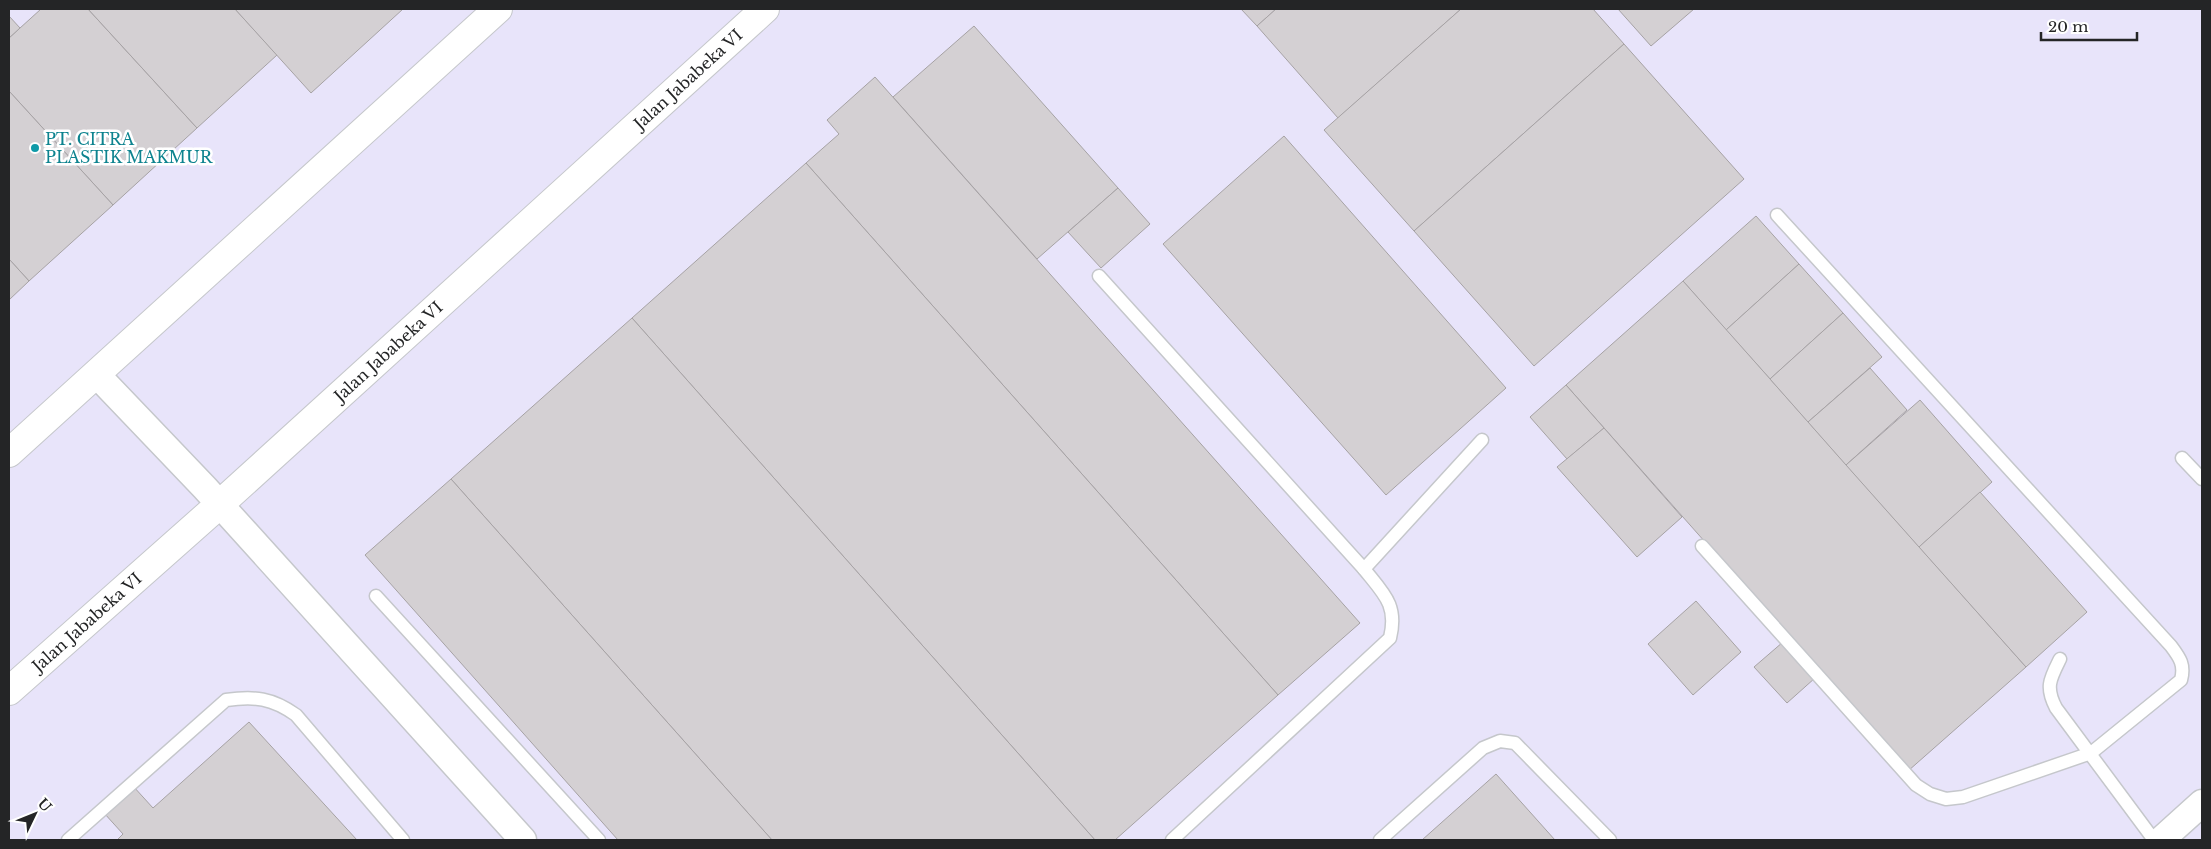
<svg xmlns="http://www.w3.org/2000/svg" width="2211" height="849" font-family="'Libre Baskerville',serif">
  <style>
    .industrial { fill: #e8e4fa }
    .building { fill: #d4d0d3; stroke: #a6a2a4 }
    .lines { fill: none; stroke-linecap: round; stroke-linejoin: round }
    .service-casing { stroke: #c5c7cb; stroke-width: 15 }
    .minor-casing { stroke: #c5c7cb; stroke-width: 29 }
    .tertiary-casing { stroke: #c5c7cb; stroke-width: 30 }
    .service { stroke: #fff; stroke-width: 12 }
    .minor { stroke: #fff; stroke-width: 26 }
    .tertiary { stroke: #fff; stroke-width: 28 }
    .culture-dot { fill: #0f9aa8; stroke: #fff; stroke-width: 2 }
    .labels { text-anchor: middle; stroke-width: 5; stroke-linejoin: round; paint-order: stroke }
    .street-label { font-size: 16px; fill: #242526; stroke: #fff }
    .culture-label { font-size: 16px; fill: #0d838f; stroke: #fff; text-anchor: start }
  </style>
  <rect width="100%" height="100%" fill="#eff1f5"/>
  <rect class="industrial" x="9" y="9" width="2193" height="831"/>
  <g class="building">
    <polygon points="41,9 88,9 197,128 113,205 9,91 9,38"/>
    <polygon points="88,9 235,9 277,55 197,128"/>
    <polygon points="235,9 403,9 311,93"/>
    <polygon points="1241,9 1276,9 1257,26"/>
    <polygon points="1276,9 1461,9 1338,118 1257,26"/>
    <polygon points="1461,9 1593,9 1624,44 1414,231 1324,130"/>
    <polygon points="1618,9 1694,9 1651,46"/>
    <polygon points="9,16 20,28 9,38"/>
    <polygon points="974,26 1118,188 1037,259 893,97"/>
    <polygon points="1624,44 1744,179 1534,366 1414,231"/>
    <polygon points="875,77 1360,623 1278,695 806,163 839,134 827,120"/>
    <polygon points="9,91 113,205 29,281 9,259"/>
    <polygon points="1284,136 1506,388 1386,495 1163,244"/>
    <polygon points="806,163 1278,695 1115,840 1095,840 632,318"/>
    <polygon points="1118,188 1150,224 1101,268 1068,232"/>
    <polygon points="1756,216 1799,264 1726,330 1683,281"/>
    <polygon points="9,259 29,281 9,300"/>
    <polygon points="1799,264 1843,313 1770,379 1726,330"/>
    <polygon points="1683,281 2026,667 1908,771 1566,385"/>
    <polygon points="1843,313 1882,357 1808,422 1770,379"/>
    <polygon points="632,318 1095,840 772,840 451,479"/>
    <polygon points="1870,368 1907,410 1846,465 1808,422"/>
    <polygon points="1566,385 1604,428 1567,459 1530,417"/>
    <polygon points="1920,400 1992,482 1919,547 1846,465"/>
    <polygon points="1604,428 1682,517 1637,557 1557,467"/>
    <polygon points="451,479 772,840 618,840 365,555"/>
    <polygon points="1980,492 2087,612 2026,667 1919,547"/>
    <polygon points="1696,601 1741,652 1693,695 1648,644"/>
    <polygon points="1783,642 1815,678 1787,703 1754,667"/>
    <polygon points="249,722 357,840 117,840 123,834 104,813 133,786 153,808"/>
    <polygon points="1496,774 1555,840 1422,840"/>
  </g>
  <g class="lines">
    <defs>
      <g id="service">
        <polyline points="1099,276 1364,569"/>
        <polyline points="2182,458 2202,479"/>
        <path d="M1702 546 1916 785 1930 794 1946 799 1963 797 2091 753 2181 680C2185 665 2180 658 2171 646L1777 215"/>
        <polyline points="376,596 599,840"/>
        <path d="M2060 659C2050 679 2045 687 2056 708L2154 840"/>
        <path d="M68 840 226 700C255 696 272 698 296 715L403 840"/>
        <path d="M1172 840 1390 638C1398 605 1384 594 1364 569L1482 440"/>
        <polyline points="1380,840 1483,748 1500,741 1515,743 1610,840"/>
      </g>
      <g id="minor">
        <polyline points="97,375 205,488 523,840"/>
        <polyline points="2161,840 2202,803"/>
      </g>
      <g id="tertiary">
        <polyline points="9,453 498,9"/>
        <path id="s1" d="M9 691 220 504 765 9"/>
      </g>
    </defs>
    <use href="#service" class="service-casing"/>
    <use href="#minor" class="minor-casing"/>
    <use href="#tertiary" class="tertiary-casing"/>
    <use href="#service" class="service"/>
    <use href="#minor" class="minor"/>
    <use href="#tertiary" class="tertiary"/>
  </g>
  <circle class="culture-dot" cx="35" cy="148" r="5"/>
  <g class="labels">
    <g class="street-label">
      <text dy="6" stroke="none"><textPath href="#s1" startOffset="914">Jalan Jababeka VI</textPath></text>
      <text dy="6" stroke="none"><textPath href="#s1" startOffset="509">Jalan Jababeka VI</textPath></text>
      <text dy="6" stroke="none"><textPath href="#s1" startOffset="104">Jalan Jababeka VI</textPath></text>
    </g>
    <g class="culture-label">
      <text x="45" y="145">PT. CITRA<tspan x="45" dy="18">PLASTIK MAKMUR</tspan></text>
    </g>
  </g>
  <rect width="2211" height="849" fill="none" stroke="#242526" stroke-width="20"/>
  <g transform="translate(35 814) rotate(47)" stroke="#ffffff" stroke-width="4" paint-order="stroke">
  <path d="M0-4L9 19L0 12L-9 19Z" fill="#242526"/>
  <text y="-8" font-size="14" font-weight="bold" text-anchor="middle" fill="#242526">U</text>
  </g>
  <path d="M2041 32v8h96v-8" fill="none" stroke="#242526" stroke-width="2.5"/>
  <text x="2048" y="32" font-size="15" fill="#242526" stroke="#ffffff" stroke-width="4" paint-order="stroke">20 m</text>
</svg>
